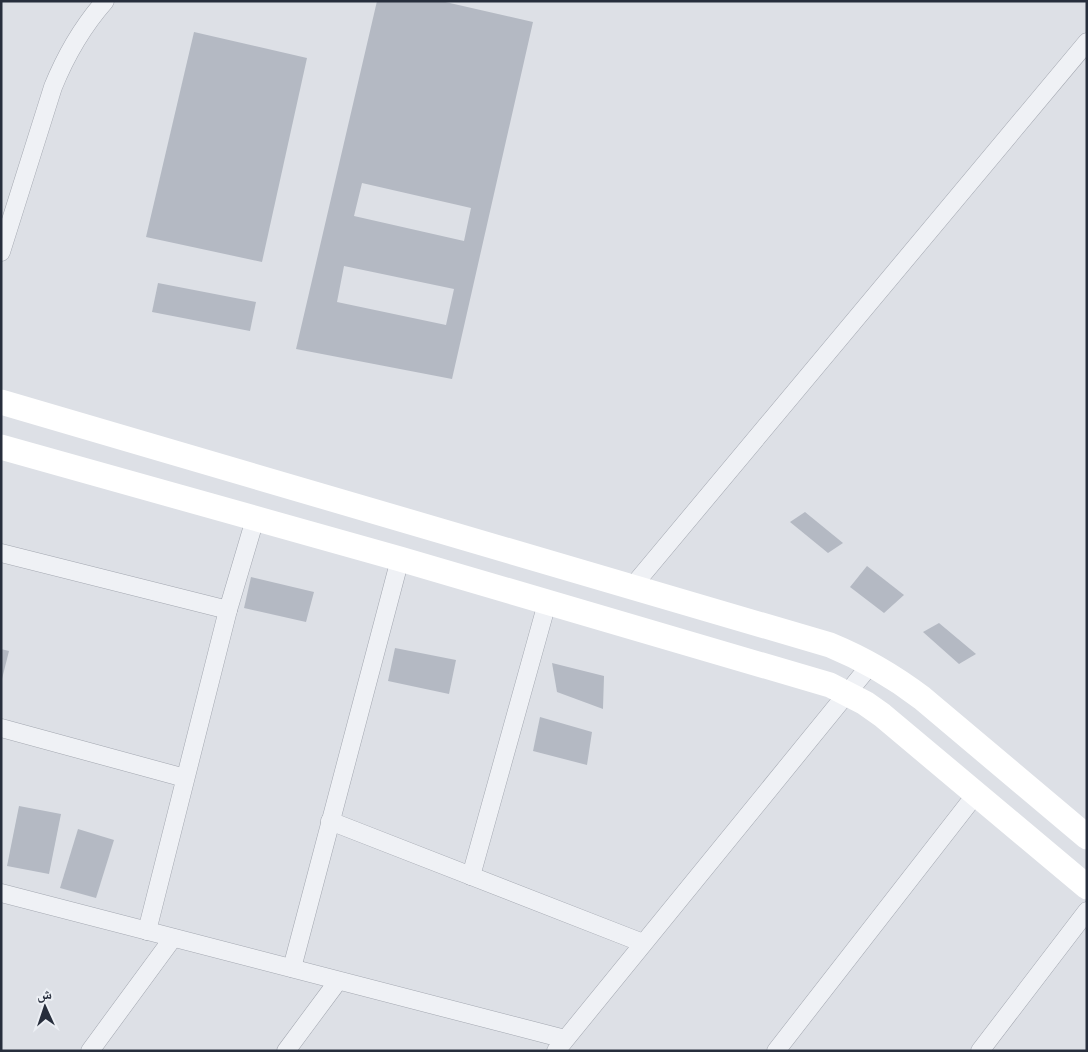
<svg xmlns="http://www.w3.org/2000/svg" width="1088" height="1052" font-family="'Open Sans','Noto Naskh Arabic',sans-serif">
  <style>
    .building { fill: #b4b9c3; fill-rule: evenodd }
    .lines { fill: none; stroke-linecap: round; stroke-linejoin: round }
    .street-casing { stroke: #a3a7b0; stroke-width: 19 }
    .street { stroke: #eff1f5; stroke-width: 18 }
    .secondary { stroke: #fff; stroke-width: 25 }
  </style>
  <rect width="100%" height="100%" fill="#dde0e6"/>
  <g class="building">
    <path d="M377 1H441L533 22 452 379 296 349ZM362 183 471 208 464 241 354 216ZM344 266 454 289 446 325 337 302Z"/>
    <polygon points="194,32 307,58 262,262 146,237"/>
    <polygon points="158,283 256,302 250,331 152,312"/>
    <polygon points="805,512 843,543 828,553 790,522"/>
    <polygon points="867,566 904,595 884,613 850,587"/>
    <polygon points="251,577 314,592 306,622 244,608"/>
    <polygon points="939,623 976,654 959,664 923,632"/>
    <polygon points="395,648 456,660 449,694 388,681"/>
    <polygon points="1,649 9,651 2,679 1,679"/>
    <polygon points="552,663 604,676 603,709 557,692"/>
    <polygon points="540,717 592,732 587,765 533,751"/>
    <polygon points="19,806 61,814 49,874 7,866"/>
    <polygon points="78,829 114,840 96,898 60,888"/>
  </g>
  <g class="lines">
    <defs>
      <g id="street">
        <path d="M1 252 53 87C66 55 82 27 105 1"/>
        <polyline points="1,553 228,610"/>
        <polyline points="632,587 1087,42"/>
        <polyline points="1,728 185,778"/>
        <polyline points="330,821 643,943"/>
        <polyline points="471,876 547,603"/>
        <polyline points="1,893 565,1039"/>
        <polyline points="147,931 228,610 255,519"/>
        <polyline points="292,968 400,559"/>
        <polyline points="90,1051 173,938"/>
        <polyline points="286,1051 338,981"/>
        <polyline points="556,1051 871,664"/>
        <polyline points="776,1051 976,794"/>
        <polyline points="980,1051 1087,911"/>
      </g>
    </defs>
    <use href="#street" class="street-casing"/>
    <use href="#street" class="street"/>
    <g class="secondary">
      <path d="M1 402 830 645C864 659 893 676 922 698L1087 837"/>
      <polyline points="1,447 400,559 830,685 865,703 882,715 1087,887"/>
    </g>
  </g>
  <rect width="1088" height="1052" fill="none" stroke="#272e3c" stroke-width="5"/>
  <g transform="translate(45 1007) rotate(357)" stroke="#eceff4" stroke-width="4" paint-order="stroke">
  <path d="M0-4L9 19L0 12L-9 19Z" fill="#272e3c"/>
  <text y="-8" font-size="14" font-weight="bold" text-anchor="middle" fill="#272e3c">ش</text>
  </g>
</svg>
